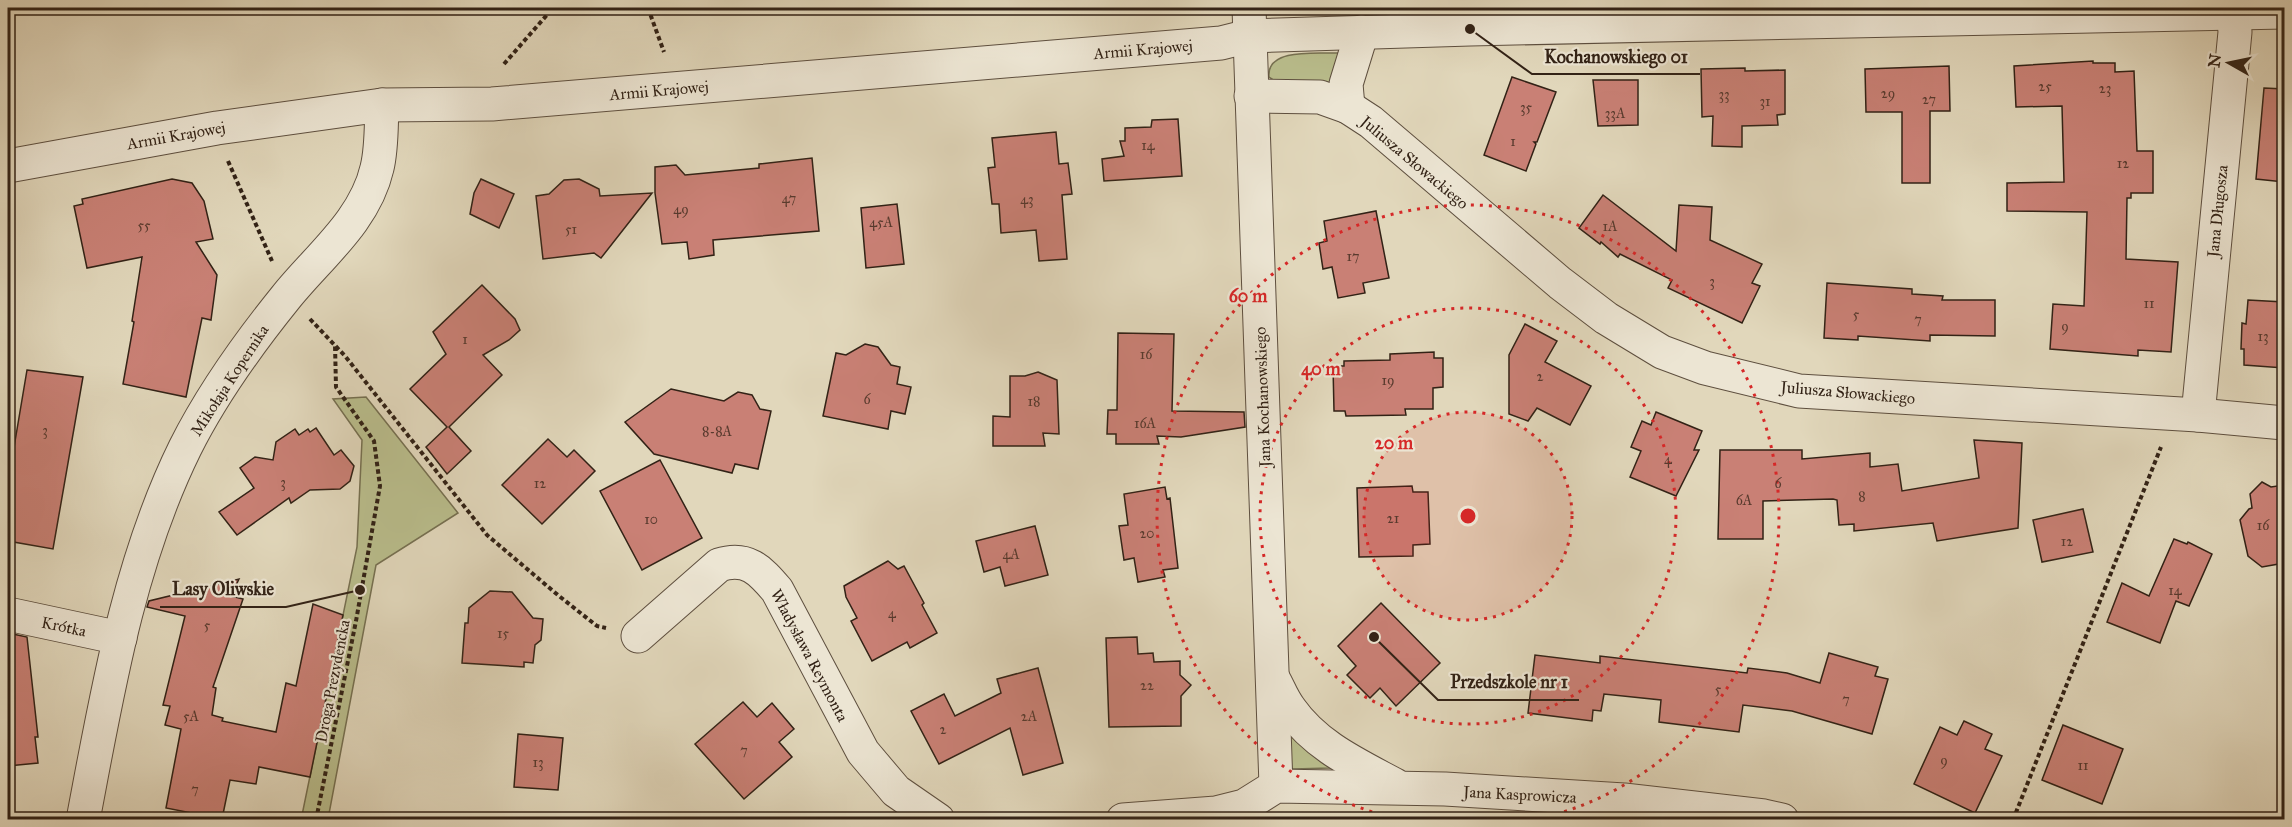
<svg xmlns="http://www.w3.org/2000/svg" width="2292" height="827" font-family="'IM FELL Great Primer',serif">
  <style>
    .green { fill: #b9bd8c; stroke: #767051; stroke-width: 1.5 }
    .building { fill: #c98075; stroke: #322216; stroke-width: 1.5 }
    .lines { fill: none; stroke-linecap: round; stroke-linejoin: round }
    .minor-casing { stroke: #5e4f3f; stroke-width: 35 }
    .path { stroke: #322216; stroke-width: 4; stroke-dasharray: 4.5 3; stroke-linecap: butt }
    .minor { stroke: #ece5d3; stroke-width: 33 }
    .ring { fill: none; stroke: #d62828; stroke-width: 3; stroke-dasharray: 3 6 }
    .labels { text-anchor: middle; stroke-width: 4.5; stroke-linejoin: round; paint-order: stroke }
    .number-label { font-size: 14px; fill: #583a2e }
    .street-label { font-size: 16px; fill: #322216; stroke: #ece5d3 }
    .centre { fill: #d62828; stroke: #ece5d3; stroke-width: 3 }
    .ring-label { font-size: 18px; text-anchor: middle; font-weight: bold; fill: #d62828; stroke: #ece5d3; stroke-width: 4.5; stroke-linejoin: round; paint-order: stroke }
    .leader { fill: none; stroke: #322216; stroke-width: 2 }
    .callout-dot { fill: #322216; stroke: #ece5d3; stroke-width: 2 }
    .callout-label { font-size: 18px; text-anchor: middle; font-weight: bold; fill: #322216; stroke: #ece5d3; stroke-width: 4.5; stroke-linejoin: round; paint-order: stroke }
  </style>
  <rect width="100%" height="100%" fill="#e1d7bb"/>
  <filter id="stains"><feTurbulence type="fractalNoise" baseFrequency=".00333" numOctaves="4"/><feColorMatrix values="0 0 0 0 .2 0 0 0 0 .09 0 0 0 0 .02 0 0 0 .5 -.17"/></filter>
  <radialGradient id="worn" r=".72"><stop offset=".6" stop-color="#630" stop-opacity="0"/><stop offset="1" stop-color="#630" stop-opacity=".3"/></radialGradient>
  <g class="green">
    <path d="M1339 53 1333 85 1275 81 1269 77C1266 47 1320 54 1339 53Z"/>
    <polygon points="366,397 458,513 376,565 328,819 301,820 357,547 362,440 333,399"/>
    <polygon points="1289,731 1331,766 1330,768 1293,769 1290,767"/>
  </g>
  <g class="building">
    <polygon points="2093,61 2093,63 2115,63 2115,72 2134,71 2137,151 2153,151 2153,193 2131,193 2131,198 2127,198 2126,259 2178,262 2171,352 2138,350 2138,356 2050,349 2053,304 2084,306 2087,212 2007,211 2007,183 2064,182 2062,106 2016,107 2014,66"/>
    <polygon points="1949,66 1950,111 1930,111 1930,183 1902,183 1902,112 1866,112 1865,69"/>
    <polygon points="1745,68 1745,71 1785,70 1785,114 1777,115 1778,125 1742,126 1742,147 1712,146 1713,116 1702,117 1701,69"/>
    <polygon points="1512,77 1556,92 1537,142 1534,142 1536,144 1526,171 1484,155"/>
    <polygon points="1593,80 1638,80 1638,125 1598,126"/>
    <polygon points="2264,88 2284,89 2284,182 2256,179"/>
    <polygon points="1178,119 1182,176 1104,181 1102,159 1124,156 1120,141 1125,141 1125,128 1151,127 1152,120"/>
    <polygon points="1056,132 1059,164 1068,163 1072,194 1062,195 1067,259 1039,261 1036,230 1001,233 999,204 992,204 988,168 995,167 992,138"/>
    <polygon points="812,158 819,231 713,240 714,255 689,259 687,242 662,244 655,193 655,167 676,165 685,175 759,168 759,164"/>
    <polygon points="172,179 192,183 204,201 213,239 196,242 217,275 211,320 202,318 186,397 123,384 134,322 132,321 142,257 87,268 74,206 83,204 82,199"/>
    <polygon points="481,179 514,194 499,228 470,214 474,193"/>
    <polygon points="579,179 599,189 600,196 652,193 601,258 594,253 543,259 536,196 549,194 564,180"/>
    <polygon points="1603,195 1676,251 1679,205 1712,207 1710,240 1762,264 1752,283 1760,286 1742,323 1668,288 1672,280 1620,254 1618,257 1601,242 1600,244 1579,228"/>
    <polygon points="897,204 904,264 866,268 861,208"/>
    <polygon points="1376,211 1389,278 1363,283 1365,293 1338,298 1332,267 1323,269 1319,243 1327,241 1324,221"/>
    <polygon points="1827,283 1912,289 1912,294 1943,296 1942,300 1995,300 1995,336 1930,335 1930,341 1858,336 1858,340 1824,338"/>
    <polygon points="482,285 515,319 520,330 509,340 483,355 502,375 449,427 471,451 447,474 426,447 447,427 410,389 446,354 433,332"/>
    <polygon points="2248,300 2284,302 2284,368 2244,365 2244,349 2241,349 2242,323 2246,324"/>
    <polygon points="1525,324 1557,341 1545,362 1591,386 1570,425 1537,408 1528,421 1509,414 1509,355"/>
    <polygon points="1118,333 1174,334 1172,411 1244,412 1245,427 1181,437 1157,436 1159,444 1116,444 1116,434 1107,434 1108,410 1117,410"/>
    <polygon points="865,344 878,347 891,365 900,367 897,384 911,387 905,414 891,411 888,429 823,416 836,353 846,355"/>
    <polygon points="1434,352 1434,358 1443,358 1443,387 1433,388 1433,409 1405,409 1406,415 1346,416 1345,411 1334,411 1333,366 1344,366 1344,361 1390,360 1390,354"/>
    <polygon points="27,370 83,377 53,549 8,541 8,483"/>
    <polygon points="1038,372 1057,380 1059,434 1043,433 1045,446 993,446 993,416 1010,417 1010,376 1025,376"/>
    <polygon points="671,389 724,401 738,392 752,395 760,409 771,411 758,469 735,464 732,473 654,454 625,422"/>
    <polygon points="1656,412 1702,431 1694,450 1699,450 1676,496 1630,477 1641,451 1631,447 1642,421 1651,425"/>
    <polygon points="316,428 334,455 341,450 354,466 350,481 340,489 310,490 291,503 289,498 237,535 219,512 254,488 240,468 255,457 273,460 276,442 295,429 299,435 308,429 310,432"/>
    <polygon points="548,439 567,457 574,450 595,471 542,524 502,485"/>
    <polygon points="1974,440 2022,443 2018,528 1937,541 1933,523 1854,531 1854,524 1839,525 1837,500 1833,499 1763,501 1763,539 1718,539 1720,450 1802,450 1802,459 1870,453 1870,467 1898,464 1902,491 1979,478"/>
    <polygon points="660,460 702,538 642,570 600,491"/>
    <polygon points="2262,482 2271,487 2284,485 2284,563 2262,567 2248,556 2240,520 2249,509 2252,508 2250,494"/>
    <polygon points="1412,486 1413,492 1428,492 1430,544 1413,545 1413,556 1359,557 1357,488"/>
    <polygon points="1165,487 1167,499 1170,498 1178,568 1163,570 1165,577 1138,582 1134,558 1124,560 1119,526 1128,525 1124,494"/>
    <polygon points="2083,509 2093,552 2042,562 2033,520"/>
    <polygon points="1035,526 1048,575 1005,586 1000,567 984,572 976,541"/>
    <polygon points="2174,539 2187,544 2188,542 2212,554 2189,606 2176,601 2160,643 2107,622 2122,583 2149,596"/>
    <polygon points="888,561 898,569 904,566 924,603 922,605 937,633 910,648 907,642 872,661 851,621 857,618 846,597 844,586"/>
    <polygon points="239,579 231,596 243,599 213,687 216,688 212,715 223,718 222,721 276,732 286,683 296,686 313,604 343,615 310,777 259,767 256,784 230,780 222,819 166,808 181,729 165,725 170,706 163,705 185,616 147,607 149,601"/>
    <polygon points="490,591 512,592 533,618 543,619 541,640 535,645 533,663 524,662 524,667 462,663 465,623 468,623 469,608"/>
    <polygon points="1381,603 1440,663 1396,706 1380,688 1370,698 1347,675 1356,666 1338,646"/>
    <polygon points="8,633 27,637 38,737 35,737 38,763 8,766"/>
    <polygon points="1137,637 1138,654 1153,653 1154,662 1180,661 1180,675 1191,685 1181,696 1181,726 1109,727 1106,638"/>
    <polygon points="1829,653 1878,667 1875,676 1888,679 1872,734 1792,711 1743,705 1739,732 1659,722 1661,700 1604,694 1601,711 1593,710 1592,721 1528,713 1535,655 1600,663 1600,656 1747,673 1748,668 1787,673 1820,683"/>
    <polygon points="1038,668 1063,763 1023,775 1010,728 939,764 911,711 944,694 955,716 1001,693 997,679"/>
    <polygon points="743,702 757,717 772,703 794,729 779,742 792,757 744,799 695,744"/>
    <polygon points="1964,721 1992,734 1985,749 2002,756 1975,813 1914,784 1940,727 1957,735"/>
    <polygon points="2063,725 2123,749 2102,804 2042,780"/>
    <polygon points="518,734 563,738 558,790 514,787"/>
  </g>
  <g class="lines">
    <defs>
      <g id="minor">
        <polyline points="1249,8 1276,786"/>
        <polyline points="1251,96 1320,97 1348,107 1371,122 1560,283 1606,318 1662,352 1705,368 1799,391 2198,415 2284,423"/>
        <polyline points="1348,107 1346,84 1362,32"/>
        <polyline points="8,166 217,128 382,105 492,104 1221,43 1249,36 1470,29 2284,12"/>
        <polyline points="2198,415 2235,32 2233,8"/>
        <polyline points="8,614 120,638"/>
        <path d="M638 636 719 565C747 556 760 570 777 590L863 752 896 791 938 820"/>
        <path d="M1274 680C1279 689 1283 700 1290 709 1316 746 1356 764 1395 785"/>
        <path d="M83 820C107 694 128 564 185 448 212 394 248 344 286 297 318 257 365 221 377 168 382 148 381 125 382 105"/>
        <polyline points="1123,820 1216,813 1244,806 1276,786 1445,789 1624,800 1764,816 1782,820"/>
      </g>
    </defs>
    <use href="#minor" class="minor-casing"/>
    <g class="path">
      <polyline points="648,8 664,52"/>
      <polyline points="504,64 553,8"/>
      <polyline points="228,161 272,261"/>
      <polyline points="310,319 345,356 487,535 559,596 597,626 606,628"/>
      <polyline points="316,820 356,621 380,486 374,441 336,387 335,345"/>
      <polyline points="2013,820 2161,447"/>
    </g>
    <use href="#minor" class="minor"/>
  </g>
  <circle cx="1468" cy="516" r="104" fill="#d62828" fill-opacity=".12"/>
  <g class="ring">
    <circle cx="1468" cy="516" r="104"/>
    <circle cx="1468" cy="516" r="208"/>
    <path d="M1398 819A311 311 0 1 1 1538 819"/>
  </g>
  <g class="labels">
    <g class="number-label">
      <text x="2045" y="91">25</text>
      <text x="2105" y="93">23</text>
      <text x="1888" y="98">29</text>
      <text x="1724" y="99">33</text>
      <text x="1929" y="104">27</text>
      <text x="1765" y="106">31</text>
      <text x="1526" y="112">35</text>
      <text x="1615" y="118">33A</text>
      <text x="1513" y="146">1</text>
      <text x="1148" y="150">14</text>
      <text x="2123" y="168">12</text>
      <text x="789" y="203">47</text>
      <text x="1027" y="204">43</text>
      <text x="681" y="214">49</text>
      <text x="881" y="227">45A</text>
      <text x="144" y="230">55</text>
      <text x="1610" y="231">1A</text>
      <text x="571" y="234">51</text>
      <text x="1353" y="261">17</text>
      <text x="1712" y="286">3</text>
      <text x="2149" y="308">11</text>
      <text x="1856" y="319">5</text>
      <text x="1918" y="324">7</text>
      <text x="2065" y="331">9</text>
      <text x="2263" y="341">13</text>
      <text x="465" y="344">1</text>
      <text x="1146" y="359">16</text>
      <text x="1540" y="381">2</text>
      <text x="1388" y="385">19</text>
      <text x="867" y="404">6</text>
      <text x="1034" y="406">18</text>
      <text x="1145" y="428">16A</text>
      <text x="45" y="435">3</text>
      <text x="717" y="436">8-8A</text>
      <text x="1668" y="464">4</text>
      <text x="283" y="487">3</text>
      <text x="540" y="488">12</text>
      <text x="1778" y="488">6</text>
      <text x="1862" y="501">8</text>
      <text x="1744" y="505">6A</text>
      <text x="1393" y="523">21</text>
      <text x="651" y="524">10</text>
      <text x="2263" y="530">16</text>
      <text x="1147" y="538">20</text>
      <text x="2067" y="546">12</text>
      <text x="1011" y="559">4A</text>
      <text x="2175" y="595">14</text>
      <text x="892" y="618">4</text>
      <text x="207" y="630">5</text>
      <text x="503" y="638">15</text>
      <text x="1147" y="690">22</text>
      <text x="1718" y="694">5</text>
      <text x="1846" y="704">7</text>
      <text x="191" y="721">5A</text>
      <text x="1029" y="721">2A</text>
      <text x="943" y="734">2</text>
      <text x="744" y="755">7</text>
      <text x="1944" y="765">9</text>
      <text x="538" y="767">13</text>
      <text x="2083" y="770">11</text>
      <text x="195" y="794">7</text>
    </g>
    <g class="street-label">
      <text transform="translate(1143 49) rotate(-5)" y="6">Armii Krajowej</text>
      <text transform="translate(659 90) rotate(-5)" y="6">Armii Krajowej</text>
      <text transform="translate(176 135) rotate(-10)" y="6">Armii Krajowej</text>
      <text transform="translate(1415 162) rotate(40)" y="6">Juliusza Słowackiego</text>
      <text transform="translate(2217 211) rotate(-84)" y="6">Jana Długosza</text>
      <text transform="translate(229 380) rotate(-57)" y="6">Mikołaja Kopernika</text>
      <text transform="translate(1848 392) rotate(5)" y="6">Juliusza Słowackiego</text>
      <text transform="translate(1262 397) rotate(-92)" y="6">Jana Kochanowskiego</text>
      <text transform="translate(64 626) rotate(12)" y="6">Krótka</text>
      <text transform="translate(810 655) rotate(62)" y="6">Władysława Reymonta</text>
      <text transform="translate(332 681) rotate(-79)" y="6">Droga Prezydencka</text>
      <text transform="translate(1520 794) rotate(3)" y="6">Jana Kasprowicza</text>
    </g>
  </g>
  <circle cx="1468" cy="516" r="9" class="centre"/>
  <g class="ring-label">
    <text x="1248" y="302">60 m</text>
    <text x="1321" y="375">40 m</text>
    <text x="1394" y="449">20 m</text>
  </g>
  <path class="leader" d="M1470 29L1532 74H1700M360 590L286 607H160M1374 637L1438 700H1579"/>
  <g class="callout-dot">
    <circle cx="1470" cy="29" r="6"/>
    <circle cx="360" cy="590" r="6"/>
    <circle cx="1374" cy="637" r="6"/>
  </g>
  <g class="callout-label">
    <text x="1616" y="63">Kochanowskiego 01</text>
    <text x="223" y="595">Lasy Oliwskie</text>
    <text x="1509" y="688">Przedszkole nr 1</text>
  </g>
  <rect width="2292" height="827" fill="none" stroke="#e1d7bb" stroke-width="30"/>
  <rect x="9" y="9" width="2274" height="809" fill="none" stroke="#322216" stroke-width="3"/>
  <rect x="15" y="15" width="2262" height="797" fill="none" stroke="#322216" stroke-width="1.5"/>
  <g transform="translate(2229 63) rotate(279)" stroke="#ece5d3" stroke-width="4.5" paint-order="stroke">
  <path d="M0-4.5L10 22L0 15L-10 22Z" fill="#322216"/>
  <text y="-9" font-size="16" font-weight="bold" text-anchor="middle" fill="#322216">N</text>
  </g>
  <rect width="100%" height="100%" filter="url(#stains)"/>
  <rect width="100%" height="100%" fill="url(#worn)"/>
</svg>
